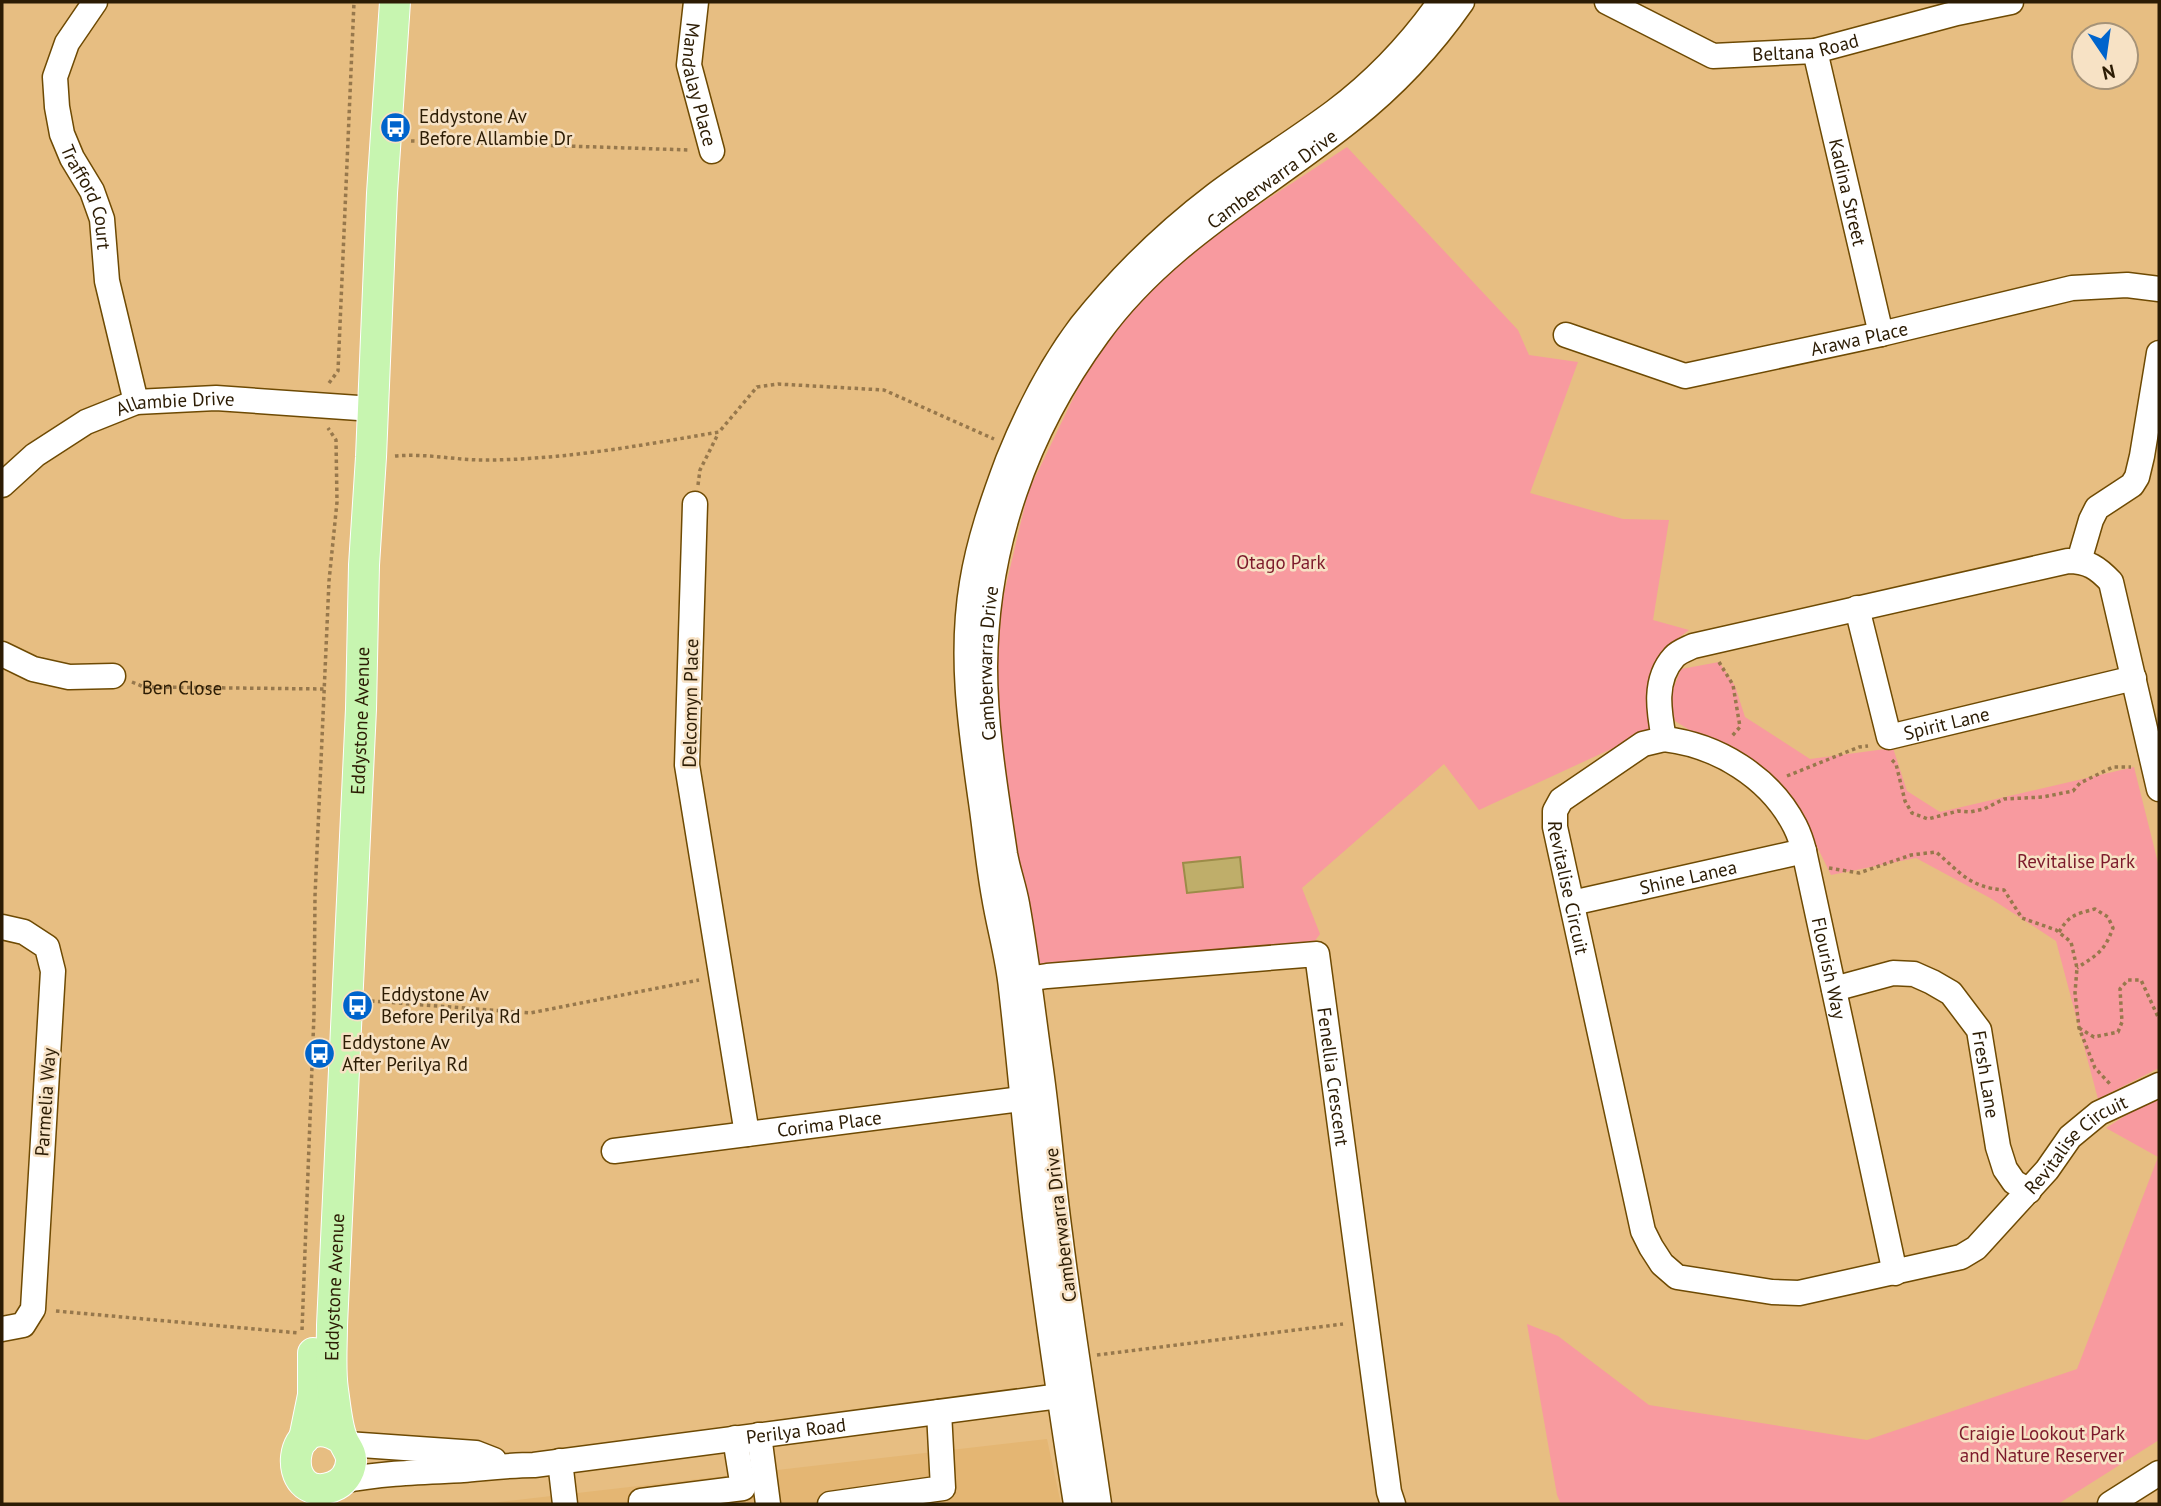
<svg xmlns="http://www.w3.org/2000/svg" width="2161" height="1506" font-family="'PT Sans',sans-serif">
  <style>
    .built { fill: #e4b673 }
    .green { fill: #f89a9f }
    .building { fill: #bfae6a; stroke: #9c8c48; stroke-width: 2 }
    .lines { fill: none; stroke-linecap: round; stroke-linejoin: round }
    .minor-casing { stroke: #6e4a03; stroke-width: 27 }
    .major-casing { stroke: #fff; stroke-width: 32 }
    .path { stroke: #97784c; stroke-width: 3.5; stroke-dasharray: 3.5 3.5; stroke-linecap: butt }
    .minor { stroke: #fff; stroke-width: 24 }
    .major { stroke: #c7f5b0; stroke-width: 30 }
    .labels { text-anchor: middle; stroke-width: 5; stroke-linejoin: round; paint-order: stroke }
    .street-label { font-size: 19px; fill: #2c1c04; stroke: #f7e2c5 }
    .poi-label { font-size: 19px; fill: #2c1c04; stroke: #f7e2c5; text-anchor: start }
    .park-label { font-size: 19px; fill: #7c1a2b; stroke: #f7e2c5 }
  </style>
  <rect width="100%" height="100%" fill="#e7be82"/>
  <polygon class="built" points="1047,1439 1061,1504 490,1504 490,1503"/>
  <g class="green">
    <polygon points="1347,147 1518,330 1529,355 1578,362 1530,493 1623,519 1669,520 1653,620 1689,630 1672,643 1648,732 1479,810 1444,764 1302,888 1320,934 1311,946 1029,971 995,700 1002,602 1028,492 1081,382 1112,325 1176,259"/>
    <polygon points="1719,662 1735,686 1745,717 1810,759 1893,748 1907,791 1940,812 2134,767 2159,867 2159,1068 2098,1099 2056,941 1990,898 1916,858 1831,875 1803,818 1773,782 1675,721 1670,697 1681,669"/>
    <polygon points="2159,1094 2159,1440 2058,1504 1561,1504 1557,1495 1527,1324 1558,1336 1649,1405 1867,1440 2077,1369 2158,1157 2106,1128"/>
  </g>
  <polygon class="building" points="1240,857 1243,887 1187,893 1183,863"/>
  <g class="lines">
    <defs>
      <g id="minor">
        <path id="s2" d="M95 2 67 43 55 77 57 107 62 134 72 158 92 191 102 219 107 281 136 402"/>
        <path id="s3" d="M696 2 689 65 712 151"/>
        <path id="s4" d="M1607 2 1713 56 1815 51 1957 13 2011 2"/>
        <path id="s5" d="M1815 51 1881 334"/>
        <path id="s6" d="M1566 335 1685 376 1881 334 2072 288 2127 285 2159 289"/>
        <path id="s7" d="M2 485 35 455 86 422 136 402 216 398 373 409"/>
        <polyline points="695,504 687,765 747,1134"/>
        <polyline points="2079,561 2091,520 2097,508 2132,485 2137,477 2142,456 2159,353"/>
        <path id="s8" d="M1857 608 1889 737 2134 678"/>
        <polyline points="2,654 33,669 69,677 113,676"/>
        <path id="s9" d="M1664 739C1717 745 1770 777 1795 826 1799 834 1802 843 1804 851L1895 1273"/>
        <path id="s10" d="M2159 789 2111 582C2098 568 2088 561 2068 561L1693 646C1687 649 1678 652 1674 657 1653 680 1659 712 1664 739L1643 744 1561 800 1555 811V827L1643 1231 1651 1247 1662 1264 1677 1277 1772 1292 1799 1293 1961 1257 1976 1248 2017 1203 2047 1170 2070 1137 2099 1113 2159 1085"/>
        <path id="s11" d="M1572 903 1804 851"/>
        <polyline points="2,927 24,932 47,947 53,971 33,1309 23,1325 2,1329"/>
        <path id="s12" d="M1015 981 1047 976 1317 954 1389 1492 1393 1504"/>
        <path id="s13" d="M1834 989 1893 973 1914 974 1932 982 1951 993 1979 1030 1998 1147 2005 1169 2014 1182 2029 1191"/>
        <path id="s14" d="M614 1151 1037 1097"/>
        <polyline points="759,1435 768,1504"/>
        <polyline points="347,1444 476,1453 494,1460"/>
        <polyline points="560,1461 565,1504"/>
        <path id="s15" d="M342 1481C382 1473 422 1472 463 1470 487 1468 510 1465 534 1465L1075 1394"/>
        <polyline points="641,1504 641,1501 743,1488 735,1438"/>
        <polyline points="830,1504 943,1488 939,1412"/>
        <path d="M1076 1504C1061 1409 1047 1313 1035 1217 1026 1141 1020 1065 1011 988 1008 957 999 927 994 896 988 863 985 828 980 795 970 724 960 654 972 583 979 540 993 500 1008 460 1027 413 1050 367 1081 326 1120 277 1165 233 1215 195 1254 166 1295 141 1334 112 1374 82 1411 43 1440 2"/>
        <path id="s16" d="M1099 1504C1086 1414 1071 1324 1060 1234 1052 1175 1048 1115 1039 1056 1032 1005 1026 954 1017 904 1014 887 1008 871 1005 854 996 793 985 729 985 667 986 545 1026 432 1098 334 1164 242 1265 189 1351 120 1393 87 1432 45 1462 2"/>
        <polyline points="2110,1504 2159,1473"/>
      </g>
      <g id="major">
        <polyline points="304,1439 313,1395 313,1353"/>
        <path id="s17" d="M342 1439C287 1403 278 1505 332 1487 343 1483 350 1473 351 1462 352 1452 345 1447 342 1438 337 1426 335 1403 333 1390 330 1369 332 1346 332 1325L361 709 364 565 371 457 382 193 395 2"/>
      </g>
    </defs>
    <use href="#minor" class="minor-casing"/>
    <use href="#major" class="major-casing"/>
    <g class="path">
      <polyline points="411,141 690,150"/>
      <polyline points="329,383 338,371 354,2"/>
      <path d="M395 456C428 453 459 461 491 460 568 459 643 445 719 432L757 387 778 384 884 390 994 439"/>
      <polyline points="698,485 700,470 718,434"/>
      <polyline points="1719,662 1733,685 1740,727 1732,736"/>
      <path id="s1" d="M132 682 144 687 325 689"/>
      <polyline points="1892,760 1896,764 1905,801 1912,813 1928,819 1958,811 1970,812 1984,809 2004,799 2043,797 2073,791 2080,783 2113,767 2131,767"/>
      <polyline points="1787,776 1859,747 1868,746"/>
      <path d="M1829 868 1859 873 1911 855 1936 852C1961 873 1969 887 2004 890L2022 918 2056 930 2071 942 2077 968 2075 993 2079 1028 2095 1068 2110 1084"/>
      <path d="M2059 932C2069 915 2076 914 2095 909L2108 917 2113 928C2104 952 2098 954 2077 968"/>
      <polyline points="371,1001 530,1013 699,980"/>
      <polyline points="2079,1028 2094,1037 2118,1032 2122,1022 2120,989 2128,980 2141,980 2159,1019"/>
      <polyline points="56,1311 299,1333"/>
      <polyline points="302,1330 314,1014 315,896 329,581 337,502 336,440 328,428"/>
      <polyline points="1097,1355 1343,1324"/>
    </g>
    <use href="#minor" class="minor"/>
    <use href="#major" class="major"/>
  </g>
  <defs>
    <symbol id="bus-disc" viewBox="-11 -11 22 22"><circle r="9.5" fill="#0064cc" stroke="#f7e2c5"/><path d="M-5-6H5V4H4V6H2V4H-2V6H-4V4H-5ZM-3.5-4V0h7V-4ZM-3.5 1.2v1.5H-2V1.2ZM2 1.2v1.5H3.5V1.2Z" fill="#fff"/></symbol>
  </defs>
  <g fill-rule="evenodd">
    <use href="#bus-disc" x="378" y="110" width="35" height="35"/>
    <use href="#bus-disc" x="340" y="988" width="35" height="35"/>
    <use href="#bus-disc" x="302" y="1036" width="35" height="35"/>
  </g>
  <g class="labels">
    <g class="street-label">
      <text dy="7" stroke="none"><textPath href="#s4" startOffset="212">Beltana Road</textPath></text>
      <text dy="7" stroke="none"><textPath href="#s3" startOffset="84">Mandalay Place</textPath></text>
      <text dy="7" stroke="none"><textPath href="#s16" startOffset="1437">Camberwarra Drive</textPath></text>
      <text dy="7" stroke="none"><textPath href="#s5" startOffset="145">Kadina Street</textPath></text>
      <text dy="7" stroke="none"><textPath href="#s2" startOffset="212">Trafford Court</textPath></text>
      <text dy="7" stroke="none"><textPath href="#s6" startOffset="304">Arawa Place</textPath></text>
      <text dy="7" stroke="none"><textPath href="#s7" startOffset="198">Allambie Drive</textPath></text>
      <text dy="7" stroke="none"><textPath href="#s16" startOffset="849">Camberwarra Drive</textPath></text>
      <text dy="7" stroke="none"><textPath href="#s1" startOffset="51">Ben Close</textPath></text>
      <text transform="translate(690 703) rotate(-89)" y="7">Delcomyn Place</text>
      <text dy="7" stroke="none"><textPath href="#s17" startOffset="898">Eddystone Avenue</textPath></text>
      <text dy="7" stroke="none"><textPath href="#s8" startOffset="192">Spirit Lane</textPath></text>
      <text dy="7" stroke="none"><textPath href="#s11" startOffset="119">Shine Lanea</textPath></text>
      <text dy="7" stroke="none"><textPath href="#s10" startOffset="966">Revitalise Circuit</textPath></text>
      <text dy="7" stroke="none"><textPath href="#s9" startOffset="310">Flourish Way</textPath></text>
      <text dy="7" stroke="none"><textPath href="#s13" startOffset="215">Fresh Lane</textPath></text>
      <text dy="7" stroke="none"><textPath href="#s12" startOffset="427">Fenellia Crescent</textPath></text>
      <text transform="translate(45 1102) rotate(-86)" y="7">Parmelia Way</text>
      <text dy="7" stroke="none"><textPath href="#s14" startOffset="217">Corima Place</textPath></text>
      <text dy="7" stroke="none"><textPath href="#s10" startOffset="1827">Revitalise Circuit</textPath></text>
      <text transform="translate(1060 1225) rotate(-97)" y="7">Camberwarra Drive</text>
      <text dy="7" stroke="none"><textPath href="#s17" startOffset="331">Eddystone Avenue</textPath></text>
      <text dy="7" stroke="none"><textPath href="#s15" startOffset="457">Perilya Road</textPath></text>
    </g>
    <g class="poi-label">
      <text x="419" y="123">Eddystone Av<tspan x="419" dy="22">Before Allambie Dr</tspan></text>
      <text x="381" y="1001">Eddystone Av<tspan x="381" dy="22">Before Perilya Rd</tspan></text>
      <text x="342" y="1049">Eddystone Av<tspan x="342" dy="22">After Perilya Rd</tspan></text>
    </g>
    <g class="park-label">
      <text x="1281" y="569">Otago Park</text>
      <text x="2076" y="868">Revitalise Park</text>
      <text x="2042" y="1440">Craigie Lookout Park<tspan x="2042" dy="22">and Nature Reserver</tspan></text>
    </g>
  </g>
  <rect width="2161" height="1506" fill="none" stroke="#2c1c04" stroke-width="7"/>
  <g transform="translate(2105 56) rotate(167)"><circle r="33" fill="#f7e2c5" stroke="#a69378" stroke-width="2"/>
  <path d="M0-5L12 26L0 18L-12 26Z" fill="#0064cc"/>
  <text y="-10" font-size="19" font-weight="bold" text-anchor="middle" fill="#2c1c04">N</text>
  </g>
</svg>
